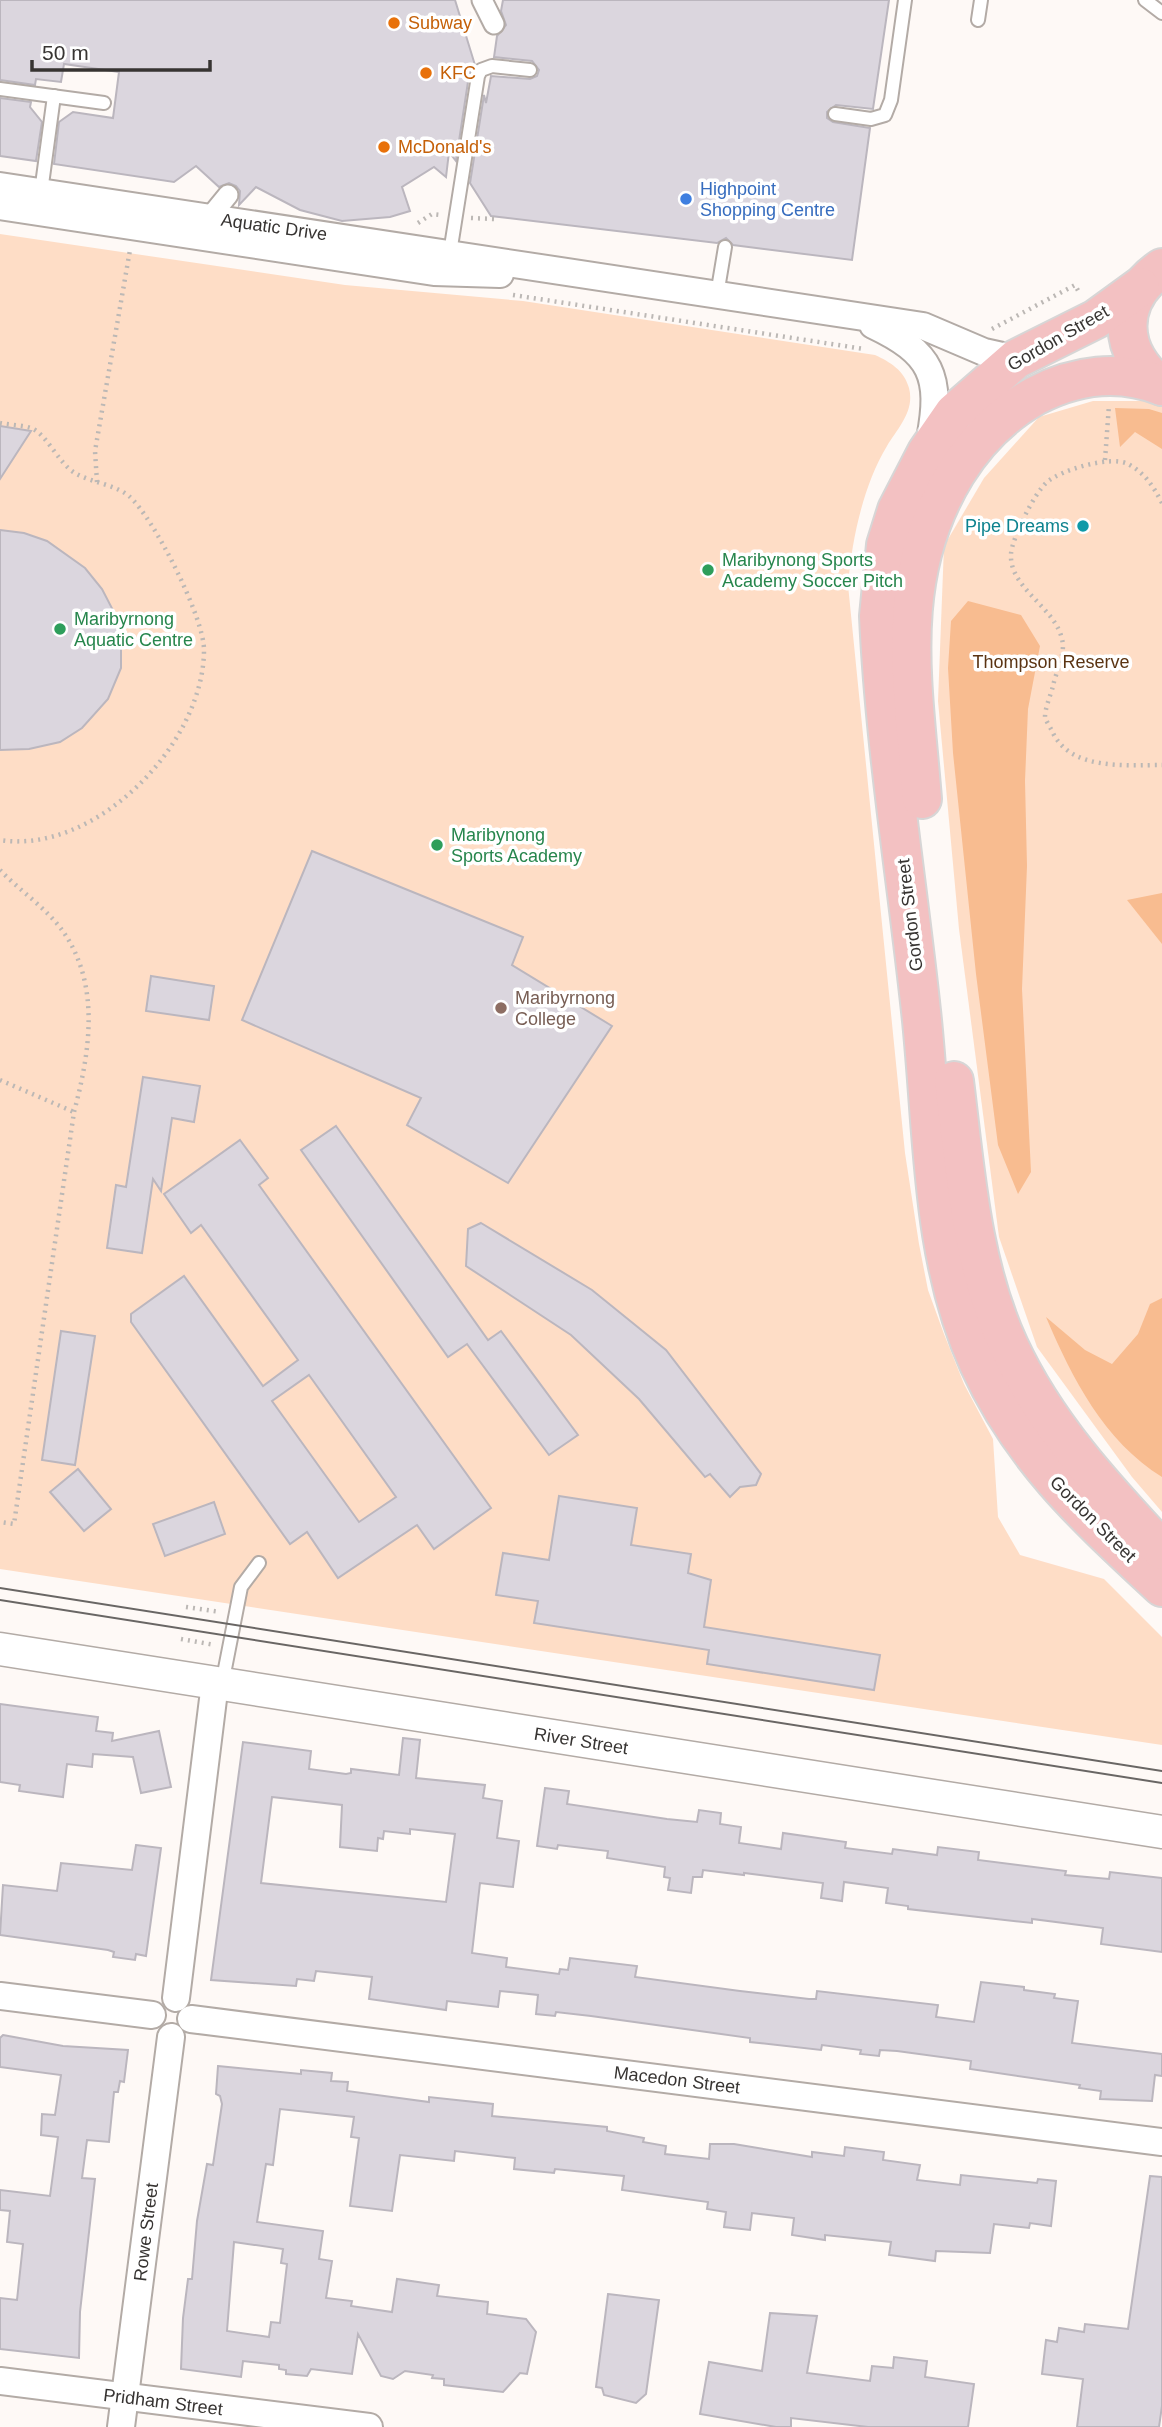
<svg xmlns="http://www.w3.org/2000/svg" width="1162" height="2427" font-family="Helvetica,sans-serif">
  <style>
    .green { fill: #feddc6 }
    .forest { fill: #f8bc90 }
    .building { fill: #dbd6de; stroke: #bbb6be; stroke-width: 2; fill-rule: evenodd }
    .lines { fill: none; stroke-linecap: round; stroke-linejoin: round }
    .service-casing { stroke: #b3aba6; stroke-width: 16 }
    .pedestrian-casing { stroke: #b3aba6; stroke-width: 23 }
    .minor-casing { stroke: #b3aba6; stroke-width: 30 }
    .tertiary-casing { stroke: #b3aba6; stroke-width: 35 }
    .primary-casing { stroke: #d7d6d6; stroke-width: 42 }
    .path { stroke: #bcb8b5; stroke-width: 4.5; stroke-dasharray: 2 5; stroke-linecap: butt }
    .service { stroke: #fff; stroke-width: 12 }
    .pedestrian { stroke: #fff; stroke-width: 19 }
    .minor { stroke: #fff; stroke-width: 26 }
    .tertiary { stroke: #fff; stroke-width: 32 }
    .primary { stroke: #f3c1c2; stroke-width: 38 }
    .tram { stroke: #696664; stroke-width: 2 }
    .food-dot { fill: #e8710a; stroke: #fff; stroke-width: 2.5 }
    .shop-dot { fill: #3f7fe0; stroke: #fff; stroke-width: 2.5 }
    .culture-dot { fill: #0f9aa8; stroke: #fff; stroke-width: 2.5 }
    .leisure-dot { fill: #2e9e5b; stroke: #fff; stroke-width: 2.5 }
    .education-dot { fill: #8d6e63; stroke: #fff; stroke-width: 2.5 }
    .labels { text-anchor: middle; stroke-width: 7; stroke-linejoin: round; paint-order: stroke }
    .food-label { font-size: 18px; fill: #c56008; stroke: #fff; text-anchor: start }
    .shop-label { font-size: 18px; fill: #366cbe; stroke: #fff; text-anchor: start }
    .street-label { font-size: 18px; fill: #373432; stroke: #fff }
    .culture-label { font-size: 18px; fill: #0d838f; stroke: #fff; text-anchor: end }
    .leisure-label { font-size: 18px; fill: #27864d; stroke: #fff; text-anchor: start }
    .park-label { font-size: 18px; fill: #5b3413; stroke: #fff }
    .education-label { font-size: 18px; fill: #785e54; stroke: #fff; text-anchor: start }
  </style>
  <rect width="100%" height="100%" fill="#fef9f6"/>
  <g class="green">
    <path d="M0 234 345 285 523 301 875 355C890 362 904 370 909 388 915 411 898 428 887 446 863 486 852 539 848 585L905 1153 919 1244 928 1290 944 1334 964 1384 993 1439 998 1517 1020 1555 1104 1579 1162 1637V1745L0 1569Z"/>
    <polygon points="1093,401 1162,401 1162,1512 1132,1477 1037,1347 999,1237 959,929 938,701 944,546 984,478 1039,417"/>
  </g>
  <g class="forest">
    <polygon points="1115,408 1149,409 1162,413 1162,449 1135,432 1120,447"/>
    <polygon points="968,601 1021,615 1040,646 1028,709 1025,781 1027,866 1022,989 1031,1172 1018,1194 998,1145 976,974 953,753 948,668 951,621"/>
    <polygon points="1162,893 1162,944 1127,900"/>
    <path d="M1162 1298V1477C1104 1441 1072 1378 1046 1317L1085 1350 1112 1364 1138 1334 1150 1304Z"/>
  </g>
  <g class="building">
    <polygon points="0,0 455,0 475,65 469,75 456,161 449,152 446,177 434,167 402,187 410,211 390,217 342,221 300,210 256,187 239,205 240,191 236,186 229,183 219,187 196,166 174,182 54,164 59,122 73,112 113,118 119,72 64,64 61,82 36,79 35,85 0,80"/>
    <polygon points="503,0 889,0 873,109 836,105 827,112 827,118 833,122 870,128 852,260 733,245 726,238 717,243 491,216 470,183 484,95 486,103 491,76 530,79 537,76 539,70 532,61 494,57 497,36 506,25 501,11"/>
    <polygon points="0,98 31,102 30,107 42,122 36,161 0,156"/>
    <polygon points="0,426 31,431 0,479"/>
    <polygon points="0,530 24,533 47,541 85,568 102,589 117,618 121,640 121,668 108,699 82,728 60,742 29,749 0,750"/>
    <polygon points="312,851 523,937 512,965 612,1026 508,1183 407,1125 421,1098 242,1020"/>
    <polygon points="151,976 214,986 209,1020 146,1011"/>
    <polygon points="143,1077 200,1086 194,1122 172,1118 161,1191 153,1179 142,1253 107,1248 116,1185 126,1187"/>
    <polygon points="336,1126 488,1340 501,1331 578,1435 549,1455 467,1344 448,1357 301,1150"/>
    <path d="M240 1140 268 1178 259 1185 491 1508 434 1549 417 1525 338 1578 307 1532 290 1544 131 1322V1314L184 1276 263 1386 298 1360 201 1225 191 1233 164 1194ZM309 1375 396 1497 359 1522 272 1401Z"/>
    <polygon points="481,1223 592,1290 666,1350 761,1474 756,1485 740,1487 730,1497 710,1474 705,1477 639,1399 571,1335 466,1266 468,1229"/>
    <polygon points="61,1331 95,1336 75,1465 42,1460"/>
    <polygon points="78,1469 111,1509 84,1531 50,1492"/>
    <polygon points="559,1496 637,1508 631,1545 691,1554 688,1573 711,1580 704,1627 880,1655 874,1690 707,1664 709,1650 534,1623 538,1601 496,1595 503,1553 549,1560"/>
    <polygon points="214,1502 225,1534 165,1556 153,1524"/>
    <polygon points="0,1704 98,1717 96,1731 113,1733 112,1741 159,1731 171,1787 141,1793 133,1757 93,1754 92,1767 67,1764 63,1797 19,1791 20,1785 0,1782"/>
    <path d="M403 1738 420 1740 416 1778 485 1785 483 1798 502 1801 497 1838 519 1841 513 1887 480 1883 472 1953 507 1958 506 1967 559 1974 560 1969 568 1970 570 1958 637 1966 635 1977 740 1991 809 1999H816L817 1991 938 2005 936 2017 974 2022 981 1982 1024 1987V1990L1055 1994 1054 1998 1078 2001 1072 2043 1162 2054V2076L1155 2075 1152 2101 1100 2099 1101 2091 1079 2088 1080 2085 970 2069 971 2061 897 2051 880 2050 879 2056 860 2054 861 2050 822 2045 821 2050 750 2042V2038L591 2016 556 2012 555 2016 536 2014 538 1995 500 1991 498 2007 447 2001 446 2010 369 1999 372 1977 316 1971 314 1981 297 1979 296 1986 211 1980 243 1742 311 1751 309 1769 346 1774 351 1773V1769L399 1775ZM272 1797 342 1805 340 1847 377 1851 378 1838 383 1839 384 1831 410 1834V1829L455 1834 446 1902 261 1883Z"/>
    <polygon points="545,1788 569,1791 567,1804 667,1819 697,1822 699,1810 721,1813 720,1824 741,1827 739,1843 781,1849 783,1833 846,1842 845,1848 892,1854 893,1849 937,1855 938,1847 979,1852 978,1860 1066,1871 1065,1875 1109,1879 1110,1872 1162,1878 1162,1952 1101,1944 1103,1928 1032,1919 1032,1923 908,1909 908,1906 886,1903 888,1888 844,1882 842,1901 821,1898 823,1883 744,1873 744,1875 703,1870 702,1877 693,1877 691,1893 668,1890 670,1878 664,1877 665,1867 607,1858 608,1851 558,1845 557,1849 537,1846"/>
    <polygon points="136,1845 161,1848 146,1956 136,1954 135,1960 113,1957 114,1952 108,1950 0,1935 3,1885 57,1891 61,1863 132,1870"/>
    <polygon points="3,2035 63,2046 128,2050 124,2082 120,2081 118,2092 114,2092 109,2142 87,2140 82,2178 95,2179 80,2312 79,2358 0,2349 0,2298 17,2300 23,2244 7,2242 10,2211 0,2210 0,2190 50,2196 58,2137 41,2135 42,2114 55,2115 61,2075 0,2067 0,2038"/>
    <path d="M218 2066 301 2074V2070L332 2073 331 2081 348 2082 347 2091 429 2102V2097L493 2104 492 2116 607 2127V2131L644 2138 643 2142 666 2146 665 2154 709 2159 710 2144H734L812 2157V2152L844 2156 845 2147 884 2152 883 2160 920 2165 917 2180 960 2185 961 2175 1037 2183 1038 2179 1056 2181 1051 2226 1030 2223 1029 2228 994 2224 990 2253 936 2251 935 2261 889 2255 891 2242 825 2235V2240L792 2235 794 2218 752 2213 750 2230 724 2227 726 2212 707 2209 708 2202 622 2190 624 2176 555 2169 554 2173 514 2169 515 2158 455 2151 454 2161 400 2155 392 2211 350 2206 359 2138 351 2137 354 2117 280 2109 273 2165 266 2164 257 2222 323 2231 319 2259 332 2261 326 2298 352 2301 351 2306 392 2312 397 2279 439 2285 437 2296 488 2302 487 2314 526 2319 536 2332 527 2374 520 2373 503 2392 444 2385V2379L432 2378 433 2375 405 2371 393 2379 381 2376 358 2334 352 2374 311 2369 307 2376 286 2374V2370L279 2369V2365L243 2361 241 2377 181 2369 183 2318 188 2279H192L197 2221 207 2164 213 2165 222 2104 220 2096 216 2094ZM234 2242 283 2249 281 2263 287 2264 280 2323 271 2322 269 2337 227 2331Z"/>
    <polygon points="1150,2176 1162,2177 1162,2406 1159,2427 1077,2427 1083,2379 1042,2374 1046,2340 1057,2342 1059,2328 1084,2332 1085,2324 1128,2329"/>
    <polygon points="608,2294 659,2300 646,2394 636,2403 604,2395 602,2388 596,2387"/>
    <polygon points="770,2313 817,2316 807,2373 870,2381 872,2366 893,2368 894,2357 927,2361 925,2377 974,2384 968,2427 868,2427 791,2418 791,2427 776,2427 700,2414 709,2362 762,2371"/>
  </g>
  <g class="lines">
    <defs>
      <g id="service">
        <polyline points="1145,0 1162,13"/>
        <polyline points="978,20 981,0"/>
        <polyline points="0,89 104,103"/>
        <polyline points="835,114 871,119 885,115 891,100 905,0"/>
        <polyline points="41,192 54,96"/>
        <polyline points="450,253 478,76 481,70 492,66 530,70"/>
        <polyline points="717,295 725,247"/>
        <polyline points="222,1684 241,1587 259,1563"/>
      </g>
      <g id="pedestrian">
        <polyline points="482,0 494,24"/>
        <polyline points="210,217 228,195"/>
      </g>
      <g id="minor">
        <polyline points="0,186 923,326 984,352 1016,359"/>
        <polyline points="0,206 434,272 500,274"/>
        <path d="M873 325C932 353 942 376 930 439"/>
        <polyline points="0,1996 152,2015"/>
        <polyline points="176,1998 215,1683"/>
        <polyline points="191,2019 1162,2142"/>
        <polyline points="0,2381 369,2427"/>
        <polyline points="121,2427 171,2037"/>
      </g>
      <polyline id="tertiary" points="0,1649 1162,1832"/>
      <g id="primary">
        <path d="M1162 268C1115 300 1117 354 1162 386"/>
        <path d="M1140 287 1096 319 1016 359 954 413 927 452 897 510 886 545 879 616C885 748 907 880 921 1011 934 1129 929 1253 979 1364 1022 1459 1087 1517 1162 1587"/>
        <path d="M922 799C913 684 892 577 956 473 976 441 1001 415 1035 396 1075 375 1119 369 1162 386"/>
        <path d="M954 1081C965 1169 971 1264 1009 1346 1045 1424 1104 1488 1162 1550"/>
      </g>
    </defs>
    <use href="#service" class="service-casing"/>
    <use href="#pedestrian" class="pedestrian-casing"/>
    <use href="#minor" class="minor-casing"/>
    <use href="#tertiary" class="tertiary-casing"/>
    <use href="#primary" class="primary-casing"/>
    <g class="path">
      <polyline points="471,218 494,219"/>
      <polyline points="418,223 432,214 441,215"/>
      <polyline points="513,295 864,349"/>
      <polyline points="992,329 1075,285 1080,294"/>
      <path d="M0 423C10 425 22 425 31 428 46 433 59 464 75 473 92 483 114 484 129 496 154 518 205 619 204 651 203 745 95 855 0 840"/>
      <polyline points="1105,460 1109,405"/>
      <polyline points="97,482 95,451 130,250"/>
      <path d="M1162 503C1153 486 1145 473 1128 464 1111 455 1061 470 1047 482 1035 492 1012 538 1011 554 1009 588 1055 607 1062 639 1066 654 1056 671 1053 686 1051 694 1045 708 1045 717 1046 721 1050 727 1052 731 1070 771 1125 765 1162 765"/>
      <path d="M0 870C19 890 46 908 62 930 101 984 90 1052 74 1112L14 1524 0 1522"/>
      <polyline points="0,1080 74,1112"/>
      <polyline points="186,1607 220,1612"/>
      <polyline points="181,1639 215,1645"/>
    </g>
    <use href="#service" class="service"/>
    <use href="#pedestrian" class="pedestrian"/>
    <use href="#minor" class="minor"/>
    <use href="#tertiary" class="tertiary"/>
    <use href="#primary" class="primary"/>
    <g class="tram">
      <polyline points="0,1588 1162,1771"/>
      <polyline points="0,1600 1162,1783"/>
    </g>
  </g>
  <g class="food-dot">
    <circle cx="394" cy="23" r="7"/>
    <circle cx="426" cy="73" r="7"/>
    <circle cx="384" cy="147" r="7"/>
  </g>
  <circle class="shop-dot" cx="686" cy="199" r="7"/>
  <circle class="culture-dot" cx="1083" cy="526" r="7"/>
  <g class="leisure-dot">
    <circle cx="708" cy="570" r="7"/>
    <circle cx="60" cy="629" r="7"/>
    <circle cx="437" cy="845" r="7"/>
  </g>
  <circle class="education-dot" cx="501" cy="1008" r="7"/>
  <g class="labels">
    <g class="food-label">
      <text x="408" y="29">Subway</text>
      <text x="440" y="79">KFC</text>
      <text x="398" y="153">McDonald's</text>
    </g>
    <g class="shop-label">
      <text x="700" y="195">Highpoint<tspan x="700" dy="21">Shopping Centre</tspan></text>
    </g>
    <g class="street-label">
      <text transform="translate(274 227) rotate(8)" y="6">Aquatic Drive</text>
      <text transform="translate(1058 338) rotate(-30)" y="6">Gordon Street</text>
      <text transform="translate(910 915) rotate(-97)" y="6">Gordon Street</text>
      <text transform="translate(1093 1519) rotate(45)" y="6">Gordon Street</text>
      <text transform="translate(581 1741) rotate(9)" y="6">River Street</text>
      <text transform="translate(677 2080) rotate(7)" y="6">Macedon Street</text>
      <text transform="translate(146 2232) rotate(-83)" y="6">Rowe Street</text>
      <text transform="translate(163 2402) rotate(7)" y="6">Pridham Street</text>
    </g>
    <g class="culture-label">
      <text x="1069" y="532">Pipe Dreams</text>
    </g>
    <g class="leisure-label">
      <text x="722" y="566">Maribynong Sports<tspan x="722" dy="21">Academy Soccer Pitch</tspan></text>
      <text x="74" y="625">Maribyrnong<tspan x="74" dy="21">Aquatic Centre</tspan></text>
      <text x="451" y="841">Maribynong<tspan x="451" dy="21">Sports Academy</tspan></text>
    </g>
    <g class="park-label">
      <text x="1051" y="668">Thompson Reserve</text>
    </g>
    <g class="education-label">
      <text x="515" y="1004">Maribyrnong<tspan x="515" dy="21">College</tspan></text>
    </g>
  </g>
  <path d="M32 60v10h178v-10" fill="none" stroke="#373432" stroke-width="3.5"/>
  <text x="42" y="60" font-size="21" fill="#373432" stroke="#ffffff" stroke-width="5" paint-order="stroke">50 m</text>
</svg>
